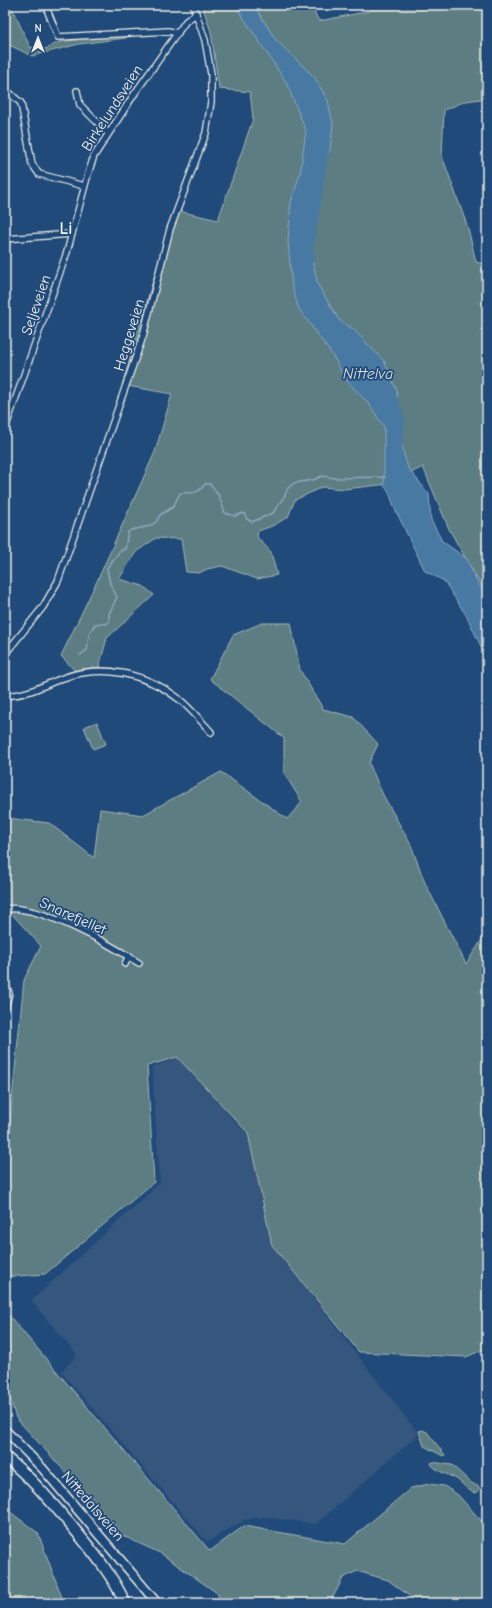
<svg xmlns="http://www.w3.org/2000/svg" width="492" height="1608" font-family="'Comic Neue',sans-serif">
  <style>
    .built { fill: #34577d }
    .green { fill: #5c7d82; stroke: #a8b7b5 }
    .water { fill: #4679a3; stroke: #8ca9bf }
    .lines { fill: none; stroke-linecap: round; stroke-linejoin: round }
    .stream { stroke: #8ca9bf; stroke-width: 1.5 }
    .river { stroke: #4679a3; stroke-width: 10 }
    .street-casing { stroke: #f4f1e8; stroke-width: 8 }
    .secondary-casing { stroke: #f4f1e8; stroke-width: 11 }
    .highway-casing { stroke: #f4f1e8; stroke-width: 13 }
    .street { stroke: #1f4a7a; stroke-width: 5.5 }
    .secondary { stroke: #1f4a7a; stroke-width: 8 }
    .highway { stroke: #1f4a7a; stroke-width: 10 }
    .labels { text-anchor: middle; stroke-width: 3.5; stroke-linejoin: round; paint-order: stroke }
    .street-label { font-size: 15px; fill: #f4f1e8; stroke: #1f4a7a }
    .water-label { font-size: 16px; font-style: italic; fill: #dadfde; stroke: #1f4a7a }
    .quarter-label { font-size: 17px; font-weight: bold; fill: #f4f1e8; stroke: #1f4a7a }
  </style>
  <rect width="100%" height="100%" fill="#1f4a7a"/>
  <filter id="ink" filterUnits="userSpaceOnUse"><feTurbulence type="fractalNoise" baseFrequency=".025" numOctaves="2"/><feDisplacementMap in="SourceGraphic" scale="8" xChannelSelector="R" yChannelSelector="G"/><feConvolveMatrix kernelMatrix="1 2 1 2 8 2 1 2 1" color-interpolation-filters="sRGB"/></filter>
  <g filter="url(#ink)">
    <polygon class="built" points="178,1058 250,1138 272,1245 419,1434 316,1524 264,1517 245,1520 207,1542 61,1372 77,1355 31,1301 160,1183 152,1067"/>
    <g class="green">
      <polygon points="202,5 310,5 319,21 370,11 377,5 487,5 487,98 466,101 444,110 442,156 468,228 476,262 487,265 487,596 449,529 423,467 388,484 345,489 322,487 295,500 288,517 272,526 258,531 257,537 271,552 277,575 257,579 222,566 207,569 199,573 186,572 181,539 156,538 136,552 119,579 143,586 154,595 107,638 99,667 80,676 61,656 98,579 155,452 172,394 122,385 174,210 218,220 253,119 250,92 219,89 211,32"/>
      <polygon points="5,10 13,10 30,47 46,49 59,42 125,34 126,38 79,44 32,56 5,43"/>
      <polygon points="262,623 291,623 300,670 323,709 353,717 378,744 369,763 383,795 411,845 425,883 466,964 487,932 487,1348 466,1357 359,1352 272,1245 248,1133 177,1057 147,1066 154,1182 45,1274 5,1277 5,1169 24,980 41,946 11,913 5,914 5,816 7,818 49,823 94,858 100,809 143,815 221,772 287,819 302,802 284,773 284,738 210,679 233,635"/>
      <polygon points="97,722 106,744 93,749 84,727"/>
      <polygon points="6,1312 210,1551 244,1526 345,1544 411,1488 429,1484 444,1486 458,1495 487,1527 487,1603 419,1603 388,1580 357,1571 343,1578 330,1603 222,1603 217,1593 160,1553 125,1537 16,1418 5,1382"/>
      <polygon points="422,1430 427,1432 445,1455 443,1456 424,1446 419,1431"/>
      <path d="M432 1462 452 1465 470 1482 479 1487V1491L476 1493C469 1492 464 1485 458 1480 449 1474 438 1473 431 1464Z"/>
      <polygon points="5,1508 38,1533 64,1603 5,1603"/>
    </g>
    <polygon class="water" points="235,5 254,5 275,39 315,78 328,101 333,124 330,150 321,164 308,241 318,285 339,320 353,329 384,361 397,391 397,429 408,468 429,494 431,520 442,541 467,559 478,584 487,596 487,659 466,615 444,581 425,571 395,509 388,490 384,486 384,427 369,404 346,380 333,356 299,309 292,287 288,241 291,202 300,174 306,131 286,82"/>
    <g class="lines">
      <path class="stream" d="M80 655 87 650 89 634 95 624H106L109 622V614L117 597 110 584 107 568 120 551 125 549 128 532 131 530 151 526 157 521 160 515 173 507 180 493C193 492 196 496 205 484H210L219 496 225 513 235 516 244 513 247 519 252 522 273 513 285 495 288 488 294 483 313 480 322 476 335 478 385 477"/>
      <g class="river">
        <polyline points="310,258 308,250 324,149"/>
        <polyline points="393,400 400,420 397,447"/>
      </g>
      <defs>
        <g id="street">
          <polyline points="48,12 58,37 168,31 178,33"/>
          <polyline points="5,73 7,69"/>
          <polyline points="5,89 21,103 32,164 39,174 84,186"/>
          <polyline points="77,91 80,105 108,133"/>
          <polyline points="5,239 72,234"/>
          <polyline points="5,429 67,252 88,174 94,156 135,93 186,21 196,14"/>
          <polyline points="5,654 43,607 58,581 143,336 170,229 206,133 211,102 211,74 205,40 193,5"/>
          <path d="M5 695C24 697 46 684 63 678 102 663 147 674 179 699 191 709 201 721 211 732"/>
          <path d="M5 909C38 903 111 945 139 963"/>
          <polyline points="125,964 129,956"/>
          <polyline points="5,982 9,993 5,1009"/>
        </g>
        <polyline id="secondary" points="5,1430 43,1469 157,1603"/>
        <path id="highway" d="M5 1457C32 1478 53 1504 75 1530 94 1553 113 1576 125 1603"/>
      </defs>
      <use href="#street" class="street-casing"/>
      <use href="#secondary" class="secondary-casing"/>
      <use href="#highway" class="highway-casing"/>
      <use href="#street" class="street"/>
      <use href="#secondary" class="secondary"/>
      <use href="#highway" class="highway"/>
    </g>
  </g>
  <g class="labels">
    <g class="street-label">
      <text transform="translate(112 108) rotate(-57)" y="5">Birkelundsveien</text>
      <text transform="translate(36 305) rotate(-71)" y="5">Seljeveien</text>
      <text transform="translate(129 335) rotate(-73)" y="5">Heggeveien</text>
      <text transform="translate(73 916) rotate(24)" y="5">Snarefjellet</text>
      <text transform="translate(93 1506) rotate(49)" y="5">Nittedalsveien</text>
    </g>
    <g class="water-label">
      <text x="368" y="379">Nittelva</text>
    </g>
    <g class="quarter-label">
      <text x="66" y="234">Li</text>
    </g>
  </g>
  <rect width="492" height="1608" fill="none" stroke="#1f4a7a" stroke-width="20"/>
  <rect x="10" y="10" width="472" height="1588" fill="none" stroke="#f4f1e8" stroke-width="1.5" filter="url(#ink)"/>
  <g transform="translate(38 38)" stroke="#1f4a7a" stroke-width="3" paint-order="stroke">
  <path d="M0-3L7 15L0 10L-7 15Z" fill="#f4f1e8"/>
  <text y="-6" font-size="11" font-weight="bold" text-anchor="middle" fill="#f4f1e8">N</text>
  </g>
</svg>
